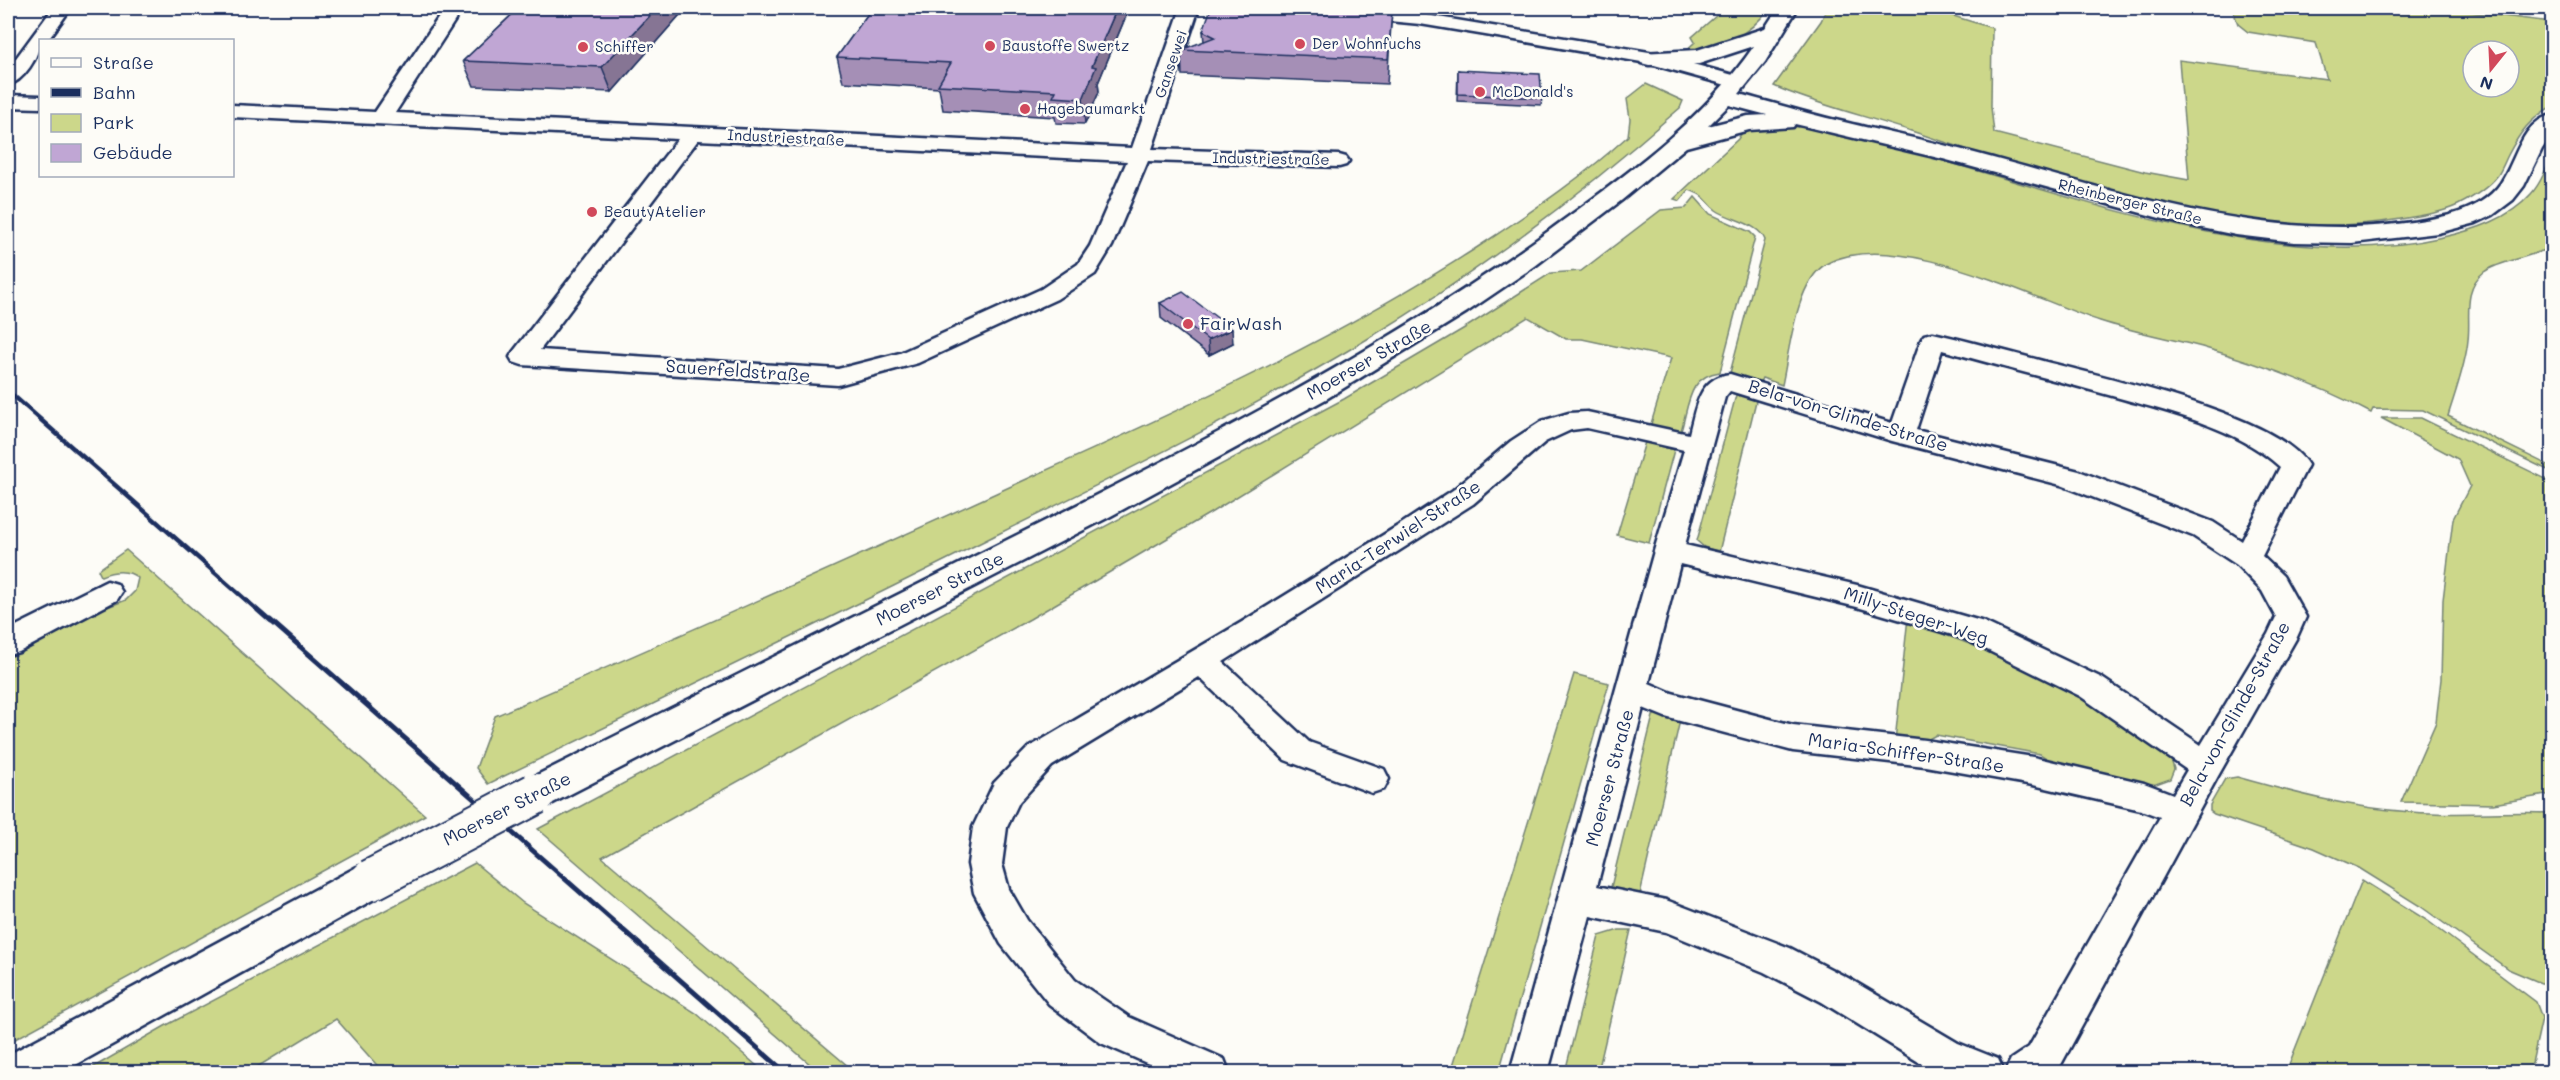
<svg xmlns="http://www.w3.org/2000/svg" width="2560" height="1080" font-family="Mali,sans-serif">
  <style>
    .green { fill: #ccd78a; stroke: #748374; stroke-width: 1.5; fill-rule: evenodd }
    .lines { fill: none; stroke-linecap: round; stroke-linejoin: round }
    .street-casing { stroke: #1b2f5e; stroke-width: 5 }
    .secondary-casing { stroke: #1b2f5e; stroke-width: 5 }
    .street { fill: #fdfcf7; fill-rule: evenodd }
    .secondary { fill: #fdfcf7; fill-rule: evenodd }
    .rail-far1 { stroke: #1b2f5e; stroke-width: 4.5 }
    .rail { stroke: #1b2f5e; stroke-width: 5 }
    .secondary-bridge-casing { stroke: #1b2f5e; stroke-width: 44; stroke-linecap: butt }
    .secondary-bridge { stroke: #fdfcf7; stroke-width: 40 }
    .wall { fill: #a58fb6; stroke: #1b2f5e; stroke-width: 1.5 }
    .shaded-wall { fill: #867494; stroke: #1b2f5e; stroke-width: 1.5 }
    .building { fill: #c0a6d4; stroke: #1b2f5e; stroke-width: 1.5 }
    .poi-dot { fill: #d1495b; stroke: #fdfcf7; stroke-width: 2 }
    .labels { text-anchor: middle; stroke-width: 5; stroke-linejoin: round; paint-order: stroke }
    .far-poi-label { font-size: 15px; fill: #1b2f5e; stroke: #fdfcf7; text-anchor: start }
    .far-street-label { font-size: 15px; fill: #1b2f5e; stroke: #fdfcf7 }
    .poi-label { font-size: 18px; fill: #1b2f5e; stroke: #fdfcf7; text-anchor: start }
    .street-label { font-size: 18px; fill: #1b2f5e; stroke: #fdfcf7 }
  </style>
  <rect width="100%" height="100%" fill="#fdfcf7"/>
  <filter id="ink" filterUnits="userSpaceOnUse"><feTurbulence type="fractalNoise" baseFrequency=".0167" numOctaves="2"/><feDisplacementMap in="SourceGraphic" scale="12" xChannelSelector="R" yChannelSelector="G"/><feConvolveMatrix kernelMatrix="1 2 1 2 8 2 1 2 1" color-interpolation-filters="sRGB"/></filter>
  <g filter="url(#ink)">
    <g class="green">
      <path d="M1725 8H1769C1750 36 1718 50 1685 51L1695 42 1692 37Z"/>
      <path d="M1827 8H1928L1992 28 1991 107 1994 133 2145 172 2189 180 2179 60 2327 79 2316 43 2248 32 2238 24 2232 8H2438L2552 22V106C2530 119 2520 132 2508 155 2505 161 2502 169 2498 175 2489 187 2472 198 2458 205 2441 213 2420 216 2401 219 2247 246 2058 179 1911 131 1866 116 1817 105 1774 86L1821 21ZM2473 51H2509V87H2473Z"/>
      <path d="M1646 84 1683 101 1680 108C1583 193 1479 272 1369 338 1247 412 1118 475 990 538 823 622 655 703 488 784L476 768 495 716C678 637 859 556 1040 473 1194 404 1348 333 1490 239 1538 207 1585 175 1628 136L1630 119 1627 99Z"/>
      <path d="M1786 126C1842 129 1899 148 1954 164 2103 206 2287 273 2443 237 2475 230 2509 219 2531 194 2541 183 2547 167 2552 154V246C2533 258 2500 260 2484 272 2462 289 2471 316 2468 340 2466 364 2455 393 2448 416L2552 467V472L2423 410 2373 409 2371 413C2317 384 2260 364 2202 347 2168 338 2134 332 2100 321 2033 299 1894 226 1826 264 1796 281 1789 353 1782 385L1762 378 1760 382 1730 373 1765 240C1759 223 1730 220 1716 210 1704 200 1707 196 1689 190L1680 201 1674 199 1738 139 1743 131 1756 127Z"/>
      <path d="M1695 197 1710 214 1750 232 1755 237 1720 372C1688 376 1689 405 1681 431L1650 427 1671 358 1582 339H1566L1528 317 1212 512 1030 619 602 857 855 1072H819L538 829 1344 399 1468 326 1551 273 1581 271 1661 210 1686 208Z"/>
      <polygon points="1740,394 1757,397 1719,552 1704,547 1697,541 1736,395"/>
      <polygon points="2381,418 2421,418 2552,482 2552,794 2493,804 2401,802 2436,722 2441,679 2443,600 2453,519 2470,486 2458,459"/>
      <polygon points="1645,442 1674,450 1649,543 1617,535"/>
      <path d="M126 550 425 815 8 1043V651L86 615 126 600 135 591 138 578C128 569 113 571 101 576L98 570Z"/>
      <polygon points="1908,617 1932,623 1943,634 2060,678 2169,753 2174,769 2170,779 2156,784 2140,785 2060,767 2040,754 1936,735 1921,743 1895,741"/>
      <polygon points="1574,674 1609,683 1499,1072 1451,1072"/>
      <polygon points="1656,714 1681,716 1638,903 1614,892 1611,887 1653,716"/>
      <path d="M2237 777C2294 793 2351 808 2411 812 2458 816 2505 811 2552 813V983H2541L2508 969 2420 906 2359 868 2314 848 2214 814 2210 811V805L2225 779Z"/>
      <polygon points="475,863 523,903 696,1013 764,1072 383,1072 336,1019 249,1072 85,1072 165,1026"/>
      <polygon points="2362,880 2428,921 2536,1002 2542,1018 2530,1072 2286,1072"/>
      <polygon points="1619,930 1631,930 1598,1072 1565,1072 1599,936"/>
    </g>
    <g class="lines">
      <defs>
        <g id="street">
          <path d="M53 8H71L48 40H40C40 56 23 82 8 85V69Z"/>
          <path d="M445 8H463L395 113 1132 148 1181 8H1199L1152 149 1339 155 1346 157 1349 161 1346 165 1339 167 1148 161 1112 246 1095 274 1057 299 918 363 838 385 522 365 513 362 510 357 513 352 678 139 232 117V105L375 112ZM698 140 1127 161 1090 246 1078 264 1041 289 900 353 838 369 540 350Z"/>
          <polygon points="1296,8 1356,8 1420,14 1649,52 1744,78 1747,82 1744,86 1737,88 1647,63 1515,40 1420,24 1305,13 1299,12"/>
          <polygon points="8,95 40,96 40,108 8,107"/>
          <path d="M1933 333C1969 341 2004 351 2039 360 2099 376 2277 414 2308 465L2262 556 2283 576 2306 617 2297 637 2218 776 2057 1072H2005L2011 1059 2029 1047 2160 817 2141 810 2033 785 1925 766 1793 751 1665 717 1643 708 1597 886 1666 900 1790 948 1848 978 1958 1043 1998 1059 2004 1072H1935L1822 1002 1764 972 1666 932 1590 916 1548 1072H1510L1654 551 1684 450 1587 428 1571 430 1545 442 1473 504 1223 662 1309 742 1384 769 1389 779 1384 789 1372 793 1285 760 1199 677 1052 766 1019 802 1007 827 1002 864 1009 889 1027 920 1075 980 1129 1017 1224 1059 1229 1072H1167L1101 1043 1049 1004 1001 944 974 893 968 864 973 827 994 783 1028 748 1242 622 1401 524 1453 490 1511 441 1542 421 1569 413 1587 412 1689 434C1696 408 1698 378 1730 374L1892 423 1921 340 1924 335ZM1942 350C2002 367 2063 382 2123 399 2176 414 2239 429 2280 467L2242 541 2213 522 2079 471 1916 430ZM1730 391 1892 441 2061 485 2193 536 2237 565 2262 591 2276 617 2268 634 2201 745 2102 678 1984 622 1857 585 1685 545 1725 397ZM1680 564 1857 607 1963 638 2080 696 2187 770 2173 794 2144 783 2033 757 1925 740 1793 725 1672 693 1649 683Z"/>
          <polygon points="107,581 117,584 122,592 117,600 19,652 8,655 8,630"/>
        </g>
        <g id="secondary">
          <path d="M1778 8H1798L1765 62 1739 94C1774 103 1809 114 1844 122 1894 134 1944 144 1993 158 2140 198 2288 249 2441 217 2462 213 2483 204 2497 188 2516 166 2519 122 2552 115V134L2542 149 2524 186 2513 200 2493 215 2476 223 2438 233 2352 243 2294 242 2236 235 2178 223 1943 159 1795 124 1793 127 1749 130 1686 147 1622 200 1535 266 1467 312 1326 399 1109 517 549 805 535 810 521 805 516 794 521 783C684 702 846 621 1009 539 1195 446 1381 353 1550 230 1623 177 1703 121 1754 46L1699 64 1649 65 1641 63 1638 58 1641 53 1697 50 1765 28ZM1729 105 1767 115 1748 116 1708 126Z"/>
          <polygon points="371,862 385,867 391,880 385,893 63,1072 8,1072 8,1055 357,867"/>
        </g>
      </defs>
      <use href="#street" class="street-casing"/>
      <use href="#secondary" class="secondary-casing"/>
      <use href="#street" class="street"/>
      <use href="#secondary" class="secondary"/>
      <polyline class="rail-far1" points="8,391 271,622"/>
      <polyline class="rail" points="270,620 785,1072"/>
      <defs>
        <polyline id="secondary-bridge" points="371,880 535,794"/>
      </defs>
      <use href="#secondary-bridge" class="secondary-bridge-casing"/>
      <use href="#secondary-bridge" class="secondary-bridge"/>
    </g>
    <g class="wall">
      <polygon points="519,8 686,8 612,92 474,86 463,61"/>
      <polygon points="872,8 1128,8 1128,11 1098,83 1099,92 1085,124 1056,123 1055,117 943,110 939,88 843,82 837,57"/>
      <polygon points="1348,8 1392,10 1387,84 1182,75 1181,50 1204,42 1203,31"/>
      <polygon points="1458,70 1542,98 1541,105 1457,101"/>
      <polygon points="1160,303 1233,343 1209,355 1161,318"/>
    </g>
    <g class="shaded-wall">
      <polygon points="657,8 686,8 612,92 602,67"/>
      <polygon points="1117,8 1128,8 1128,11 1098,83 1099,92 1085,124 1083,99 1092,66"/>
      <polygon points="1232,329 1233,343 1209,355 1208,340"/>
    </g>
    <g class="building">
      <polygon points="519,8 657,8 602,67 463,61"/>
      <polygon points="872,8 1117,8 1092,66 1096,67 1083,99 1053,97 1056,91 938,85 951,63 837,57"/>
      <polygon points="1211,8 1347,8 1392,10 1388,59 1181,50 1215,37 1203,31"/>
      <polygon points="1458,70 1540,74 1542,98 1458,94"/>
      <polygon points="1183,292 1232,329 1208,340 1160,303"/>
    </g>
  </g>
  <g class="poi-dot">
    <circle cx="1300" cy="44" r="6"/>
    <circle cx="990" cy="46" r="6"/>
    <circle cx="583" cy="47" r="6"/>
    <circle cx="1480" cy="92" r="6"/>
    <circle cx="1025" cy="109" r="6"/>
    <circle cx="592" cy="212" r="6"/>
    <circle cx="1188" cy="324" r="6"/>
  </g>
  <g class="labels">
    <g class="far-poi-label">
      <text x="1312" y="49">Der Wohnfuchs</text>
      <text x="1002" y="51">Baustoffe Swertz</text>
      <text x="595" y="52">Schiffer</text>
      <text x="1492" y="97">McDonald's</text>
      <text x="1037" y="114">Hagebaumarkt</text>
      <text x="604" y="217">BeautyAtelier</text>
    </g>
    <g class="far-street-label">
      <text transform="translate(1171 64) rotate(-71)" y="5">Gansewei</text>
      <text transform="translate(786 138) rotate(3)" y="5">Industriestraße</text>
      <text transform="translate(1271 159) rotate(1)" y="5">Industriestraße</text>
      <text transform="translate(2130 202) rotate(14)" y="5">Rheinberger Straße</text>
    </g>
    <g class="poi-label">
      <text x="1200" y="330">FairWash</text>
    </g>
    <g class="street-label">
      <text transform="translate(1369 360) rotate(-30)" y="6">Moerser Straße</text>
      <text transform="translate(738 371) rotate(4)" y="6">Sauerfeldstraße</text>
      <text transform="translate(1848 416) rotate(17)" y="6">Bela-von-Glinde-Straße</text>
      <text transform="translate(1398 537) rotate(-33)" y="6">Maria-Terwiel-Straße</text>
      <text transform="translate(940 589) rotate(-27)" y="6">Moerser Straße</text>
      <text transform="translate(1916 616) rotate(18)" y="6">Milly-Steger-Weg</text>
      <text transform="translate(2235 714) rotate(-61)" y="6">Bela-von-Glinde-Straße</text>
      <text transform="translate(1906 753) rotate(8)" y="6">Maria-Schiffer-Straße</text>
      <text transform="translate(1610 778) rotate(-75)" y="6">Moerser Straße</text>
      <text transform="translate(507 809) rotate(-27)" y="6">Moerser Straße</text>
    </g>
  </g>
  <rect width="2560" height="1080" fill="none" stroke="#fdfcf7" stroke-width="30"/>
  <rect x="15" y="15" width="2530" height="1050" fill="none" stroke="#1b2f5e" stroke-width="2" filter="url(#ink)"/>
  <rect x="39" y="39" width="195" height="138" fill="#fdfcf7" stroke="#a3aaba" stroke-width="1.5"/>
  <rect x="51" y="58" width="30" height="9" fill="#fdfcf7" stroke="#a3aaba" stroke-width="1.5"/>
  <text x="93" y="69" font-size="18" fill="#1b2f5e">Straße</text>
  <rect x="51" y="88" width="30" height="9" fill="#1b2f5e" stroke="#a3aaba" stroke-width="1.5"/>
  <text x="93" y="99" font-size="18" fill="#1b2f5e">Bahn</text>
  <rect x="51" y="114" width="30" height="18" fill="#ccd78a" stroke="#a3aaba" stroke-width="1.5"/>
  <text x="93" y="129" font-size="18" fill="#1b2f5e">Park</text>
  <rect x="51" y="144" width="30" height="18" fill="#c0a6d4" stroke="#a3aaba" stroke-width="1.5"/>
  <text x="93" y="159" font-size="18" fill="#1b2f5e">Gebäude</text>
  <g transform="translate(2491 69) rotate(198)"><circle r="28" fill="#fdfcf7" stroke="#a3aaba" stroke-width="1.5"/>
  <path d="M0-4.5L10 22L0 15L-10 22Z" fill="#d1495b"/>
  <text y="-9" font-size="16" font-weight="bold" text-anchor="middle" fill="#1b2f5e">N</text>
  </g>
</svg>
